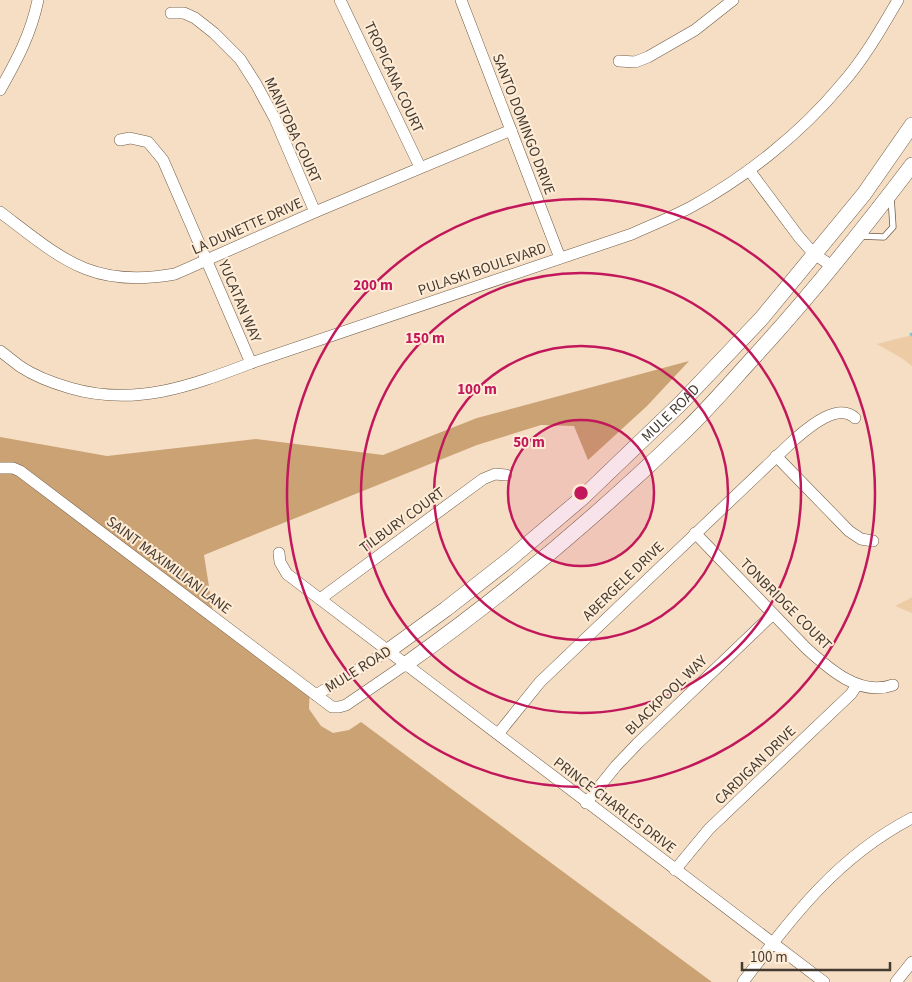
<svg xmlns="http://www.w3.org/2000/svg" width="912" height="982" font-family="'Source Sans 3',sans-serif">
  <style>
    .green { fill: #eccba5 }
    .forest { fill: #caa273 }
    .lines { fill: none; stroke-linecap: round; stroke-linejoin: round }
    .stream { stroke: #7ac7d4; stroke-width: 3 }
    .service-casing { stroke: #705c45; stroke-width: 7 }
    .minor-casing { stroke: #705c45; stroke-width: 12 }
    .secondary-casing { stroke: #705c45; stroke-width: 16 }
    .service { stroke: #fff; stroke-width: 5.5 }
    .minor { stroke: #fff; stroke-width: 11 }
    .secondary { stroke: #fff; stroke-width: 15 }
    .ring { fill: none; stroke: #c2185b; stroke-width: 2.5 }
    .labels { text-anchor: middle; stroke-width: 4; stroke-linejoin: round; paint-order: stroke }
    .street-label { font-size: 15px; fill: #443b30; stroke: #ffecd7 }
    .centre { fill: #c2185b; stroke: #ffecd7; stroke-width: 2.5 }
    .ring-label { font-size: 15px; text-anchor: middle; font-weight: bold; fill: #c2185b; stroke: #ffecd7; stroke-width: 4; stroke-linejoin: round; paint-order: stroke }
  </style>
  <rect width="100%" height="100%" fill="#f5dec4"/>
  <g class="green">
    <polygon points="912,335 912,366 903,359 877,344"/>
    <polygon points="912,597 912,613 895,606 911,598"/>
  </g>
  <polygon class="forest" points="689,361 647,406 588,460 574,426 541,425 477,445 204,555 213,612 310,684 309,709 321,726 333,733 349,730 361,722 712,982 0,982 0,437 107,456 256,439 383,455 477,418"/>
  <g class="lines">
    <polyline class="stream" points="911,334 912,335"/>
    <defs>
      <polyline id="service" points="859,236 884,237 893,227 891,197"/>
      <g id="minor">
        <polyline points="340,0 420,167"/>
        <polyline points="461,0 560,258"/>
        <polyline points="171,13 184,13 195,18 214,33 240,59 256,84 275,119 315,212"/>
        <polyline points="619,61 635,62 648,57 695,30 733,0"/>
        <path d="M0 90C17 60 31 34 38 0"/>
        <polyline points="120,140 130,138 148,142 163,160 251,363"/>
        <polyline points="749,170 799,237 814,254 832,266"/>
        <path d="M0 212C62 259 92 289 175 274L315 212 511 130"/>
        <path d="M0 351C7 356 14 362 21 367 36 377 53 383 70 388 135 407 191 386 251 363L632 234C652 225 672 217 691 207 746 177 801 133 841 85 864 59 881 29 898 0"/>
        <polyline points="776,456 849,531 861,539 873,541"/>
        <polyline points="0,468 13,468 20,471 332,707 339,707 346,705 406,664"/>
        <path d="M695 533 806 648C829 669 860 697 893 685"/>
        <polyline points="279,553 280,562 287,574 824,982"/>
        <polyline points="320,599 483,479 495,474 506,475"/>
        <polyline points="316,695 388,651"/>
        <path d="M498 734 540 682 795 439C809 427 838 402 855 418"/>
        <polyline points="586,803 616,766 637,744 773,614"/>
        <polyline points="675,870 709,829 851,694 857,685"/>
        <path d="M743 982C793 916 837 857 912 818"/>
        <polyline points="896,982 912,962"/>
      </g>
      <g id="secondary">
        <path id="s1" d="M388 651 446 609 510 559 582 498 681 403 761 319 864 194 912 125"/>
        <path d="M406 664C505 594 597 516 684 432 709 408 731 382 754 357 810 296 862 231 912 165"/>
      </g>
    </defs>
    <use href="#service" class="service-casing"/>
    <use href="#minor" class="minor-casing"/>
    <use href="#secondary" class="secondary-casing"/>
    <use href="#service" class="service"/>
    <use href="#minor" class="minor"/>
    <use href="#secondary" class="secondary"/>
  </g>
  <circle cx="581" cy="493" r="73" fill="#c2185b" fill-opacity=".12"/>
  <g class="ring">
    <circle cx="581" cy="493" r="73"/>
    <circle cx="581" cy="493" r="147"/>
    <circle cx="581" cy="493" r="220"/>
    <circle cx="581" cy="493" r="294"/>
  </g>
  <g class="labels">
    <g class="street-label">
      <text transform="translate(394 77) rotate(65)" y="5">TROPICANA COURT</text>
      <text transform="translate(524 124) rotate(69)" y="5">SANTO DOMINGO DRIVE</text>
      <text transform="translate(293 130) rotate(65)" y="5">MANITOBA COURT</text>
      <text transform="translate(247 226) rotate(-24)" y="5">LA DUNETTE DRIVE</text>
      <text transform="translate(482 269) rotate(-19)" y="5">PULASKI BOULEVARD</text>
      <text transform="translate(240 301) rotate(67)" y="5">YUCATAN WAY</text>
      <text dy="5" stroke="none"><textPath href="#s1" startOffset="370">MULE ROAD</textPath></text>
      <text transform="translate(402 520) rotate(-36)" y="5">TILBURY COURT</text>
      <text transform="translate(169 565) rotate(37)" y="5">SAINT MAXIMILIAN LANE</text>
      <text transform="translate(623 581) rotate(-44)" y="5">ABERGELE DRIVE</text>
      <text transform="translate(786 604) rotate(45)" y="5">TONBRIDGE COURT</text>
      <text transform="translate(358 669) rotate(-32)" y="5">MULE ROAD</text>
      <text transform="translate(666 695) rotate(-44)" y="5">BLACKPOOL WAY</text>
      <text transform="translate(755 765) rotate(-44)" y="5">CARDIGAN DRIVE</text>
      <text transform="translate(615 805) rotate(37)" y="5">PRINCE CHARLES DRIVE</text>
    </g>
  </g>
  <circle cx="581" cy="493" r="8" class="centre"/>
  <g class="ring-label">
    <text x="373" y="290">200 m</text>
    <text x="425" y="343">150 m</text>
    <text x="477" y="394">100 m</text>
    <text x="529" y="447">50 m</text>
  </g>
  <path d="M742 962v8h148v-8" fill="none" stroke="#443b30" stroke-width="2.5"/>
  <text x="750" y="962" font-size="15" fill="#443b30" stroke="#ffecd7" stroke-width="4" paint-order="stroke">100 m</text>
</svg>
